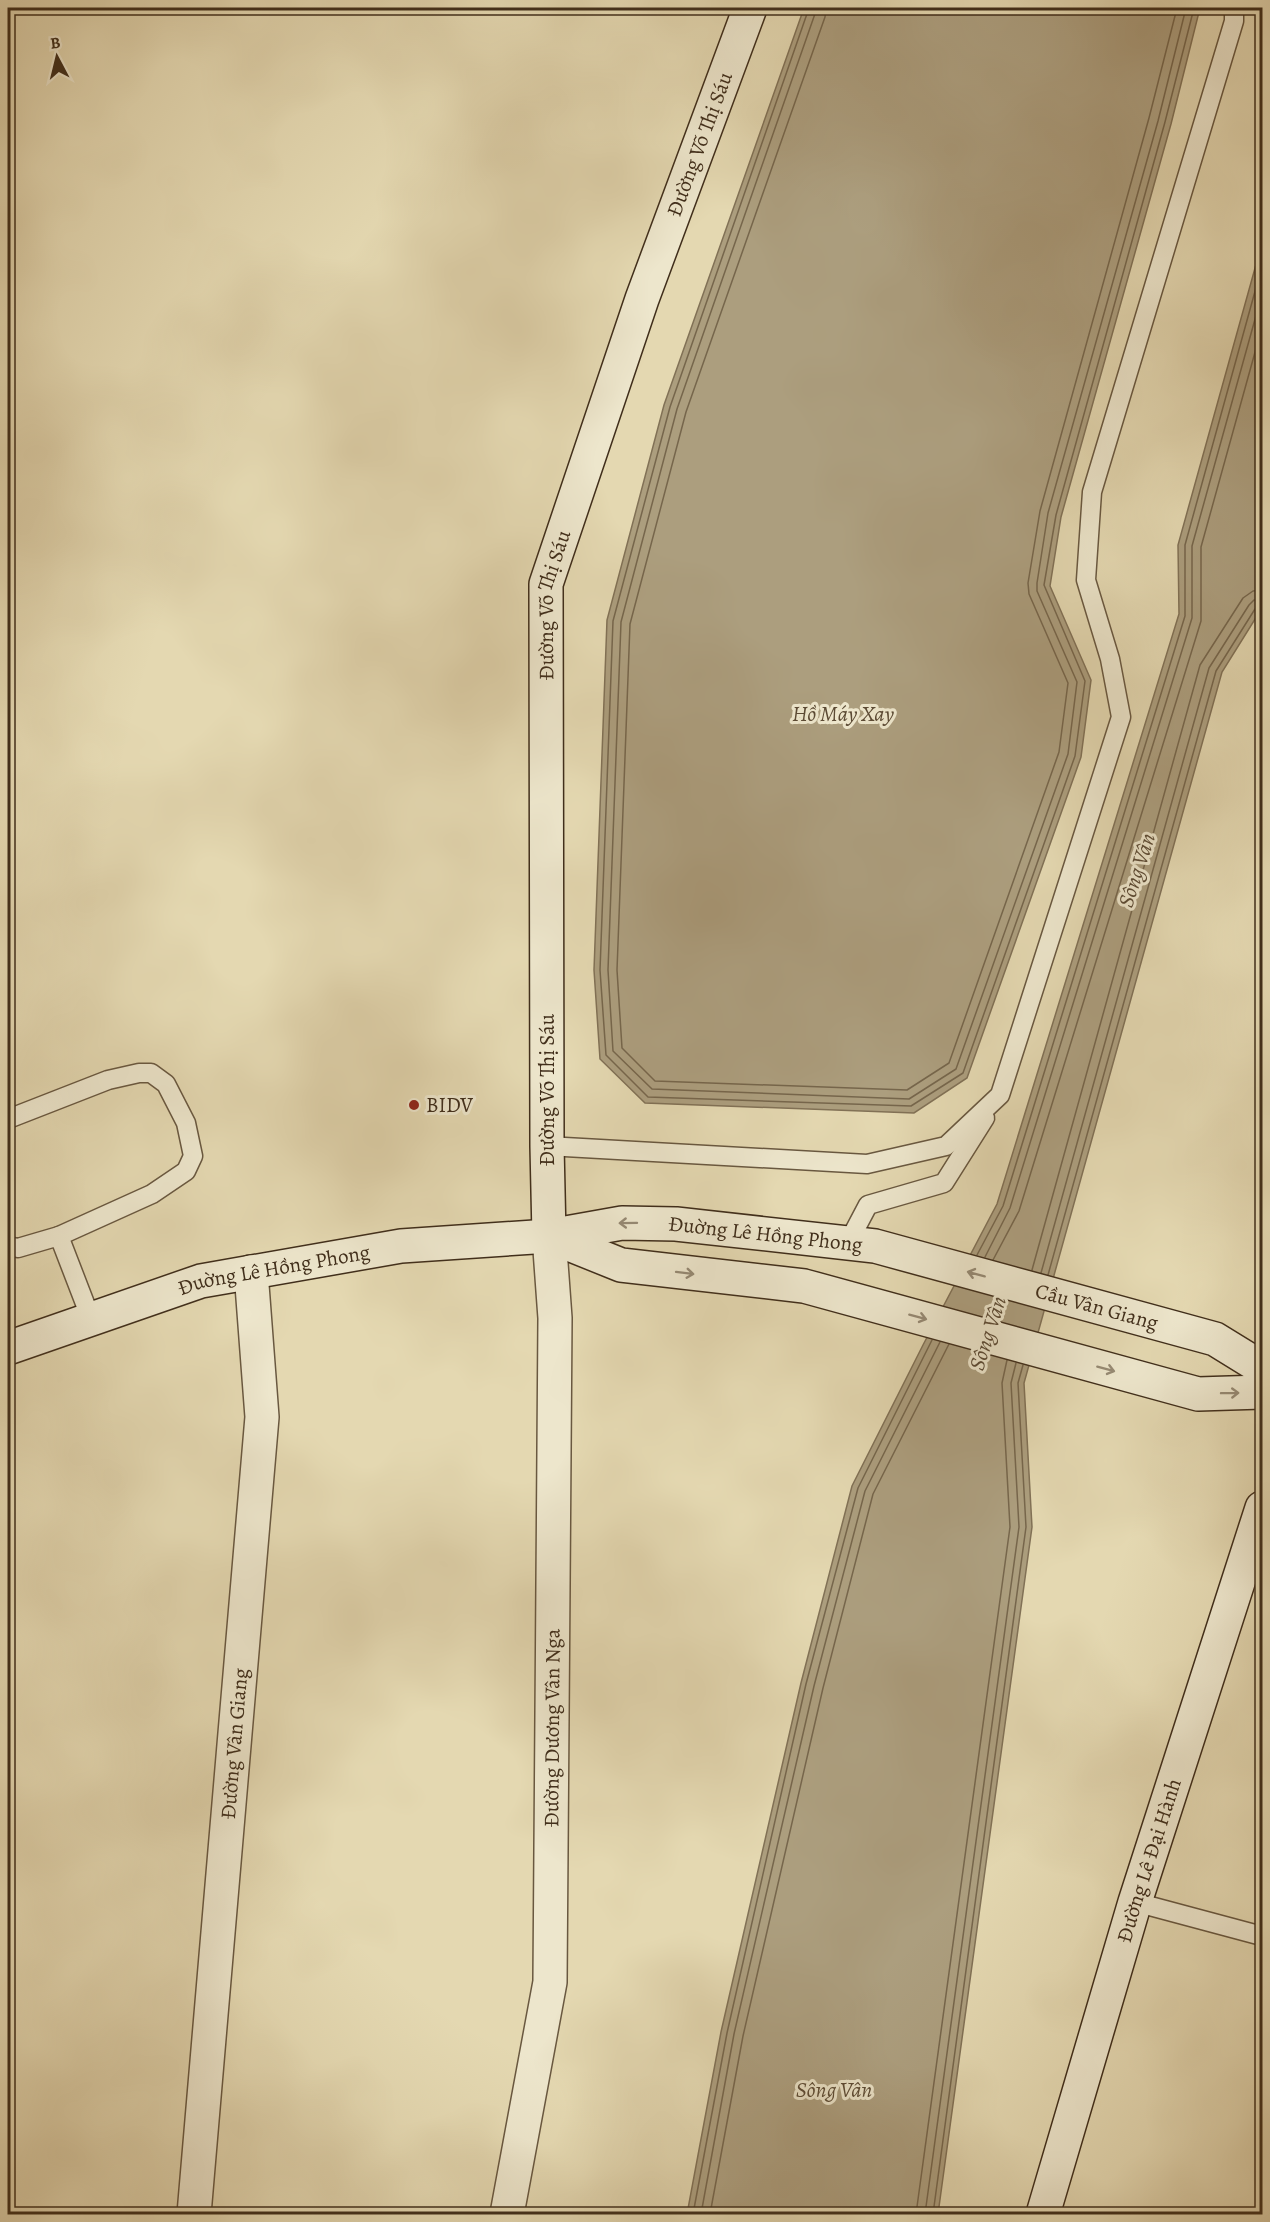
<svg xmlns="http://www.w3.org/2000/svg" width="1270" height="2222" font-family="Alegreya,serif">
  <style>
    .water { fill: #ac9e7e; stroke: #817156; stroke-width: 1.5 }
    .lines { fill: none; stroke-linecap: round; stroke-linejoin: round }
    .shore { stroke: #76664c; stroke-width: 1.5 }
    .service-casing { stroke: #695840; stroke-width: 21 }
    .tertiary-casing { stroke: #695840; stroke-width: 36 }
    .secondary-casing { stroke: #402e1b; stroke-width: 36 }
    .service { stroke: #ede6cc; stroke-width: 18 }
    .tertiary { stroke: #ede6cc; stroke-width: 33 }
    .secondary { stroke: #ede6cc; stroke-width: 33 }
    .oneway { stroke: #968a74 }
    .poi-dot { fill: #8f2418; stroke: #ede6cc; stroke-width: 2 }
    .labels { text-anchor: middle; stroke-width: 6; stroke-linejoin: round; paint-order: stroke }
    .street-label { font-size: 21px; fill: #402e1b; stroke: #ede6cc }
    .poi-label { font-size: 21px; fill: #402e1b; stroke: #ede6cc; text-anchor: start }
    .water-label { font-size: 22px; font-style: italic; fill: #5b4a34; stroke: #ede6cc }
  </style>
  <rect width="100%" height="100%" fill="#e4d8b1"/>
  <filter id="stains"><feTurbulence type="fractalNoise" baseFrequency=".00333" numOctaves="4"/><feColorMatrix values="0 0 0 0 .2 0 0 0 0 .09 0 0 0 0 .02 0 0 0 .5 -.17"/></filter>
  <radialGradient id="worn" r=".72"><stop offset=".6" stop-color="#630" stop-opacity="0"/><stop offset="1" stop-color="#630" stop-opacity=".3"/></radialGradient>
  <g class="water">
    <polygon points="804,8 1200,8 1171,124 1061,517 1050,586 1091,680 1081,757 967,1078 914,1113 645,1103 600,1059 594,970 607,620 664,405"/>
    <polygon points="1262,243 1262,608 1222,672 1024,1383 1032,1527 938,2214 687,2214 721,2032 801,1683 852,1486 923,1345 997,1204 1179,614 1178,545"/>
  </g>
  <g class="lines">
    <g class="shore">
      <polyline points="809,8 670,407 613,621 600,970 606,1055 648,1097 911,1106 963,1073 1075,756 1085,681 1044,585 1056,515 1165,122 1194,8"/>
      <polyline points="817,8 677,409 621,622 608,970 613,1051 652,1089 909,1099 956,1069 1068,754 1077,682 1037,591 1037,583 1048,513 1158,121 1186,8"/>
      <polyline points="826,8 825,17 686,412 630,624 617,970 622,1048 655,1081 907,1090 949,1063 1059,752 1068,683 1029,594 1028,583 1040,511 1149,118 1177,8"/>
      <polyline points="977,1255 1003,1206 1185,616 1185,545 1262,266"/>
      <polyline points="985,1257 1010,1208 1192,618 1192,546 1262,294"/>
      <polyline points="993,1260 1019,1211 1201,621 1201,547 1262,327"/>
      <polyline points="1032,1270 1200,665 1243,598 1253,591 1262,590"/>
      <polyline points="1041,1273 1209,668 1249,605 1254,600 1262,599"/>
      <polyline points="1048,1275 1216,671 1255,609 1262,606"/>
      <polyline points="693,2214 727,2033 806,1684 858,1488 932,1340"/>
      <polyline points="701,2214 734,2034 814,1686 865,1491 940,1342"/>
      <polyline points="710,2214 743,2036 823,1688 873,1494 949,1344"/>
      <polyline points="916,2214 1010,1527 1002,1383 1007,1360"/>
      <polyline points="925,2214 1019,1527 1011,1383 1016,1363"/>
      <polyline points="933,2214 1026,1527 1018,1383 1023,1365"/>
    </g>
    <defs>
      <g id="service">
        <polyline points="8,1119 108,1080 139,1073 151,1073 166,1084 186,1123 193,1156 186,1171 152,1194 59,1236"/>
        <polyline points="547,1146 867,1164 946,1146 1000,1095 1121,717 1110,659 1086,580 1092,492 1234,21 1234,8"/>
        <polyline points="848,1243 868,1205 944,1183 985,1118"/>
        <polyline points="8,1246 18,1248 59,1236 91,1319"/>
        <polyline points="1135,1902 1262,1936"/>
      </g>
      <g id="tertiary">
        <path id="s1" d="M194 2214 262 1417 251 1272"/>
        <path id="s2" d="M507 2214 550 1982 555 1318 549 1236"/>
      </g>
      <g id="secondary">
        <path id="s3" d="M549 1236 547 1146 546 584 642 299 750 8"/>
        <polyline points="549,1236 621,1265 804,1286 1198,1394 1262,1392"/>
        <path id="s4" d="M8 1348 201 1281 401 1246 549 1236 622 1223 676 1224 875 1246 1215 1339 1262 1368"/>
        <path id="s5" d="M1043 2214 1135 1902 1262 1508"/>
      </g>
    </defs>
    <use href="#service" class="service-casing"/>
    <use href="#tertiary" class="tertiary-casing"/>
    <use href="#secondary" class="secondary-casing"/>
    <use href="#service" class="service"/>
    <use href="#tertiary" class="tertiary"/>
    <use href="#secondary" class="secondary"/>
  </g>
  <defs><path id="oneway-shaft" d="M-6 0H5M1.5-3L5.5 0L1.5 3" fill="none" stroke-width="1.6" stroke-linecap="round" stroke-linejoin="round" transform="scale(1.5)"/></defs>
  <g class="oneway">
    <use href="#oneway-shaft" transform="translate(628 1223) rotate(179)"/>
    <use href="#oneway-shaft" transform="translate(685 1273) rotate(7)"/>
    <use href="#oneway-shaft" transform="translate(976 1274) rotate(-165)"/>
    <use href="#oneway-shaft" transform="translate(918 1317) rotate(15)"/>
    <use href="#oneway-shaft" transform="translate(1106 1369) rotate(15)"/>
    <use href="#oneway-shaft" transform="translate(1230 1393) rotate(-1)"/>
  </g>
  <circle class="poi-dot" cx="414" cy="1105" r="6"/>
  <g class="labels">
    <g class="street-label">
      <text dy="7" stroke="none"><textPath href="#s3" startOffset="1118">Đường Võ Thị Sáu</textPath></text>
      <text dy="7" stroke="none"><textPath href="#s3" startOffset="632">Đường Võ Thị Sáu</textPath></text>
      <text transform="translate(547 1090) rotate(-90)" y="7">Đường Võ Thị Sáu</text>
      <text dy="7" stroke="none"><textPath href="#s4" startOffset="774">Đuờng Lê Hồng Phong</textPath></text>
      <text dy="7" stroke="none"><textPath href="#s4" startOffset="278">Đuờng Lê Hồng Phong</textPath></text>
      <text dy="7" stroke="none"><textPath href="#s4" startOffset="1114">Cầu Vân Giang</textPath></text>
      <text dy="7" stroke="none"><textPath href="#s2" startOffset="490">Đường Dương Vân Nga</textPath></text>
      <text dy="7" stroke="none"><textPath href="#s1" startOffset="472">Đường Vân Giang</textPath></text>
      <text dy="7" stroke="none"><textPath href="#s5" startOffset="369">Đường Lê Đại Hành</textPath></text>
    </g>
    <g class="poi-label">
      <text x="426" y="1112">BIDV</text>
    </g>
    <g class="water-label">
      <text x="843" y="721">Hồ Máy Xay</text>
      <text transform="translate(1136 870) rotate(-72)" y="8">Sông Vân</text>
      <text transform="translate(987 1333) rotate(-72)" y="8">Sông Vân</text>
      <text x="834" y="2097">Sông Vân</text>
    </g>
  </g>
  <rect width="1270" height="2222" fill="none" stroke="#e4d8b1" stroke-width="30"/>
  <rect x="9" y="9" width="1252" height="2204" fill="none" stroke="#402e1b" stroke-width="3"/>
  <rect x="15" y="15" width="1240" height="2192" fill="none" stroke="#402e1b" stroke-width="1.5"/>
  <g transform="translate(57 57) rotate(353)" stroke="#ede6cc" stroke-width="4.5" paint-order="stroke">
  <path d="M0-4.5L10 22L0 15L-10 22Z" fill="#402e1b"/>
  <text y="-9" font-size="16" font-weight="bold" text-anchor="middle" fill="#402e1b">B</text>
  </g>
  <rect width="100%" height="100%" filter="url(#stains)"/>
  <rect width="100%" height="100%" fill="url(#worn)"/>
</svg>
